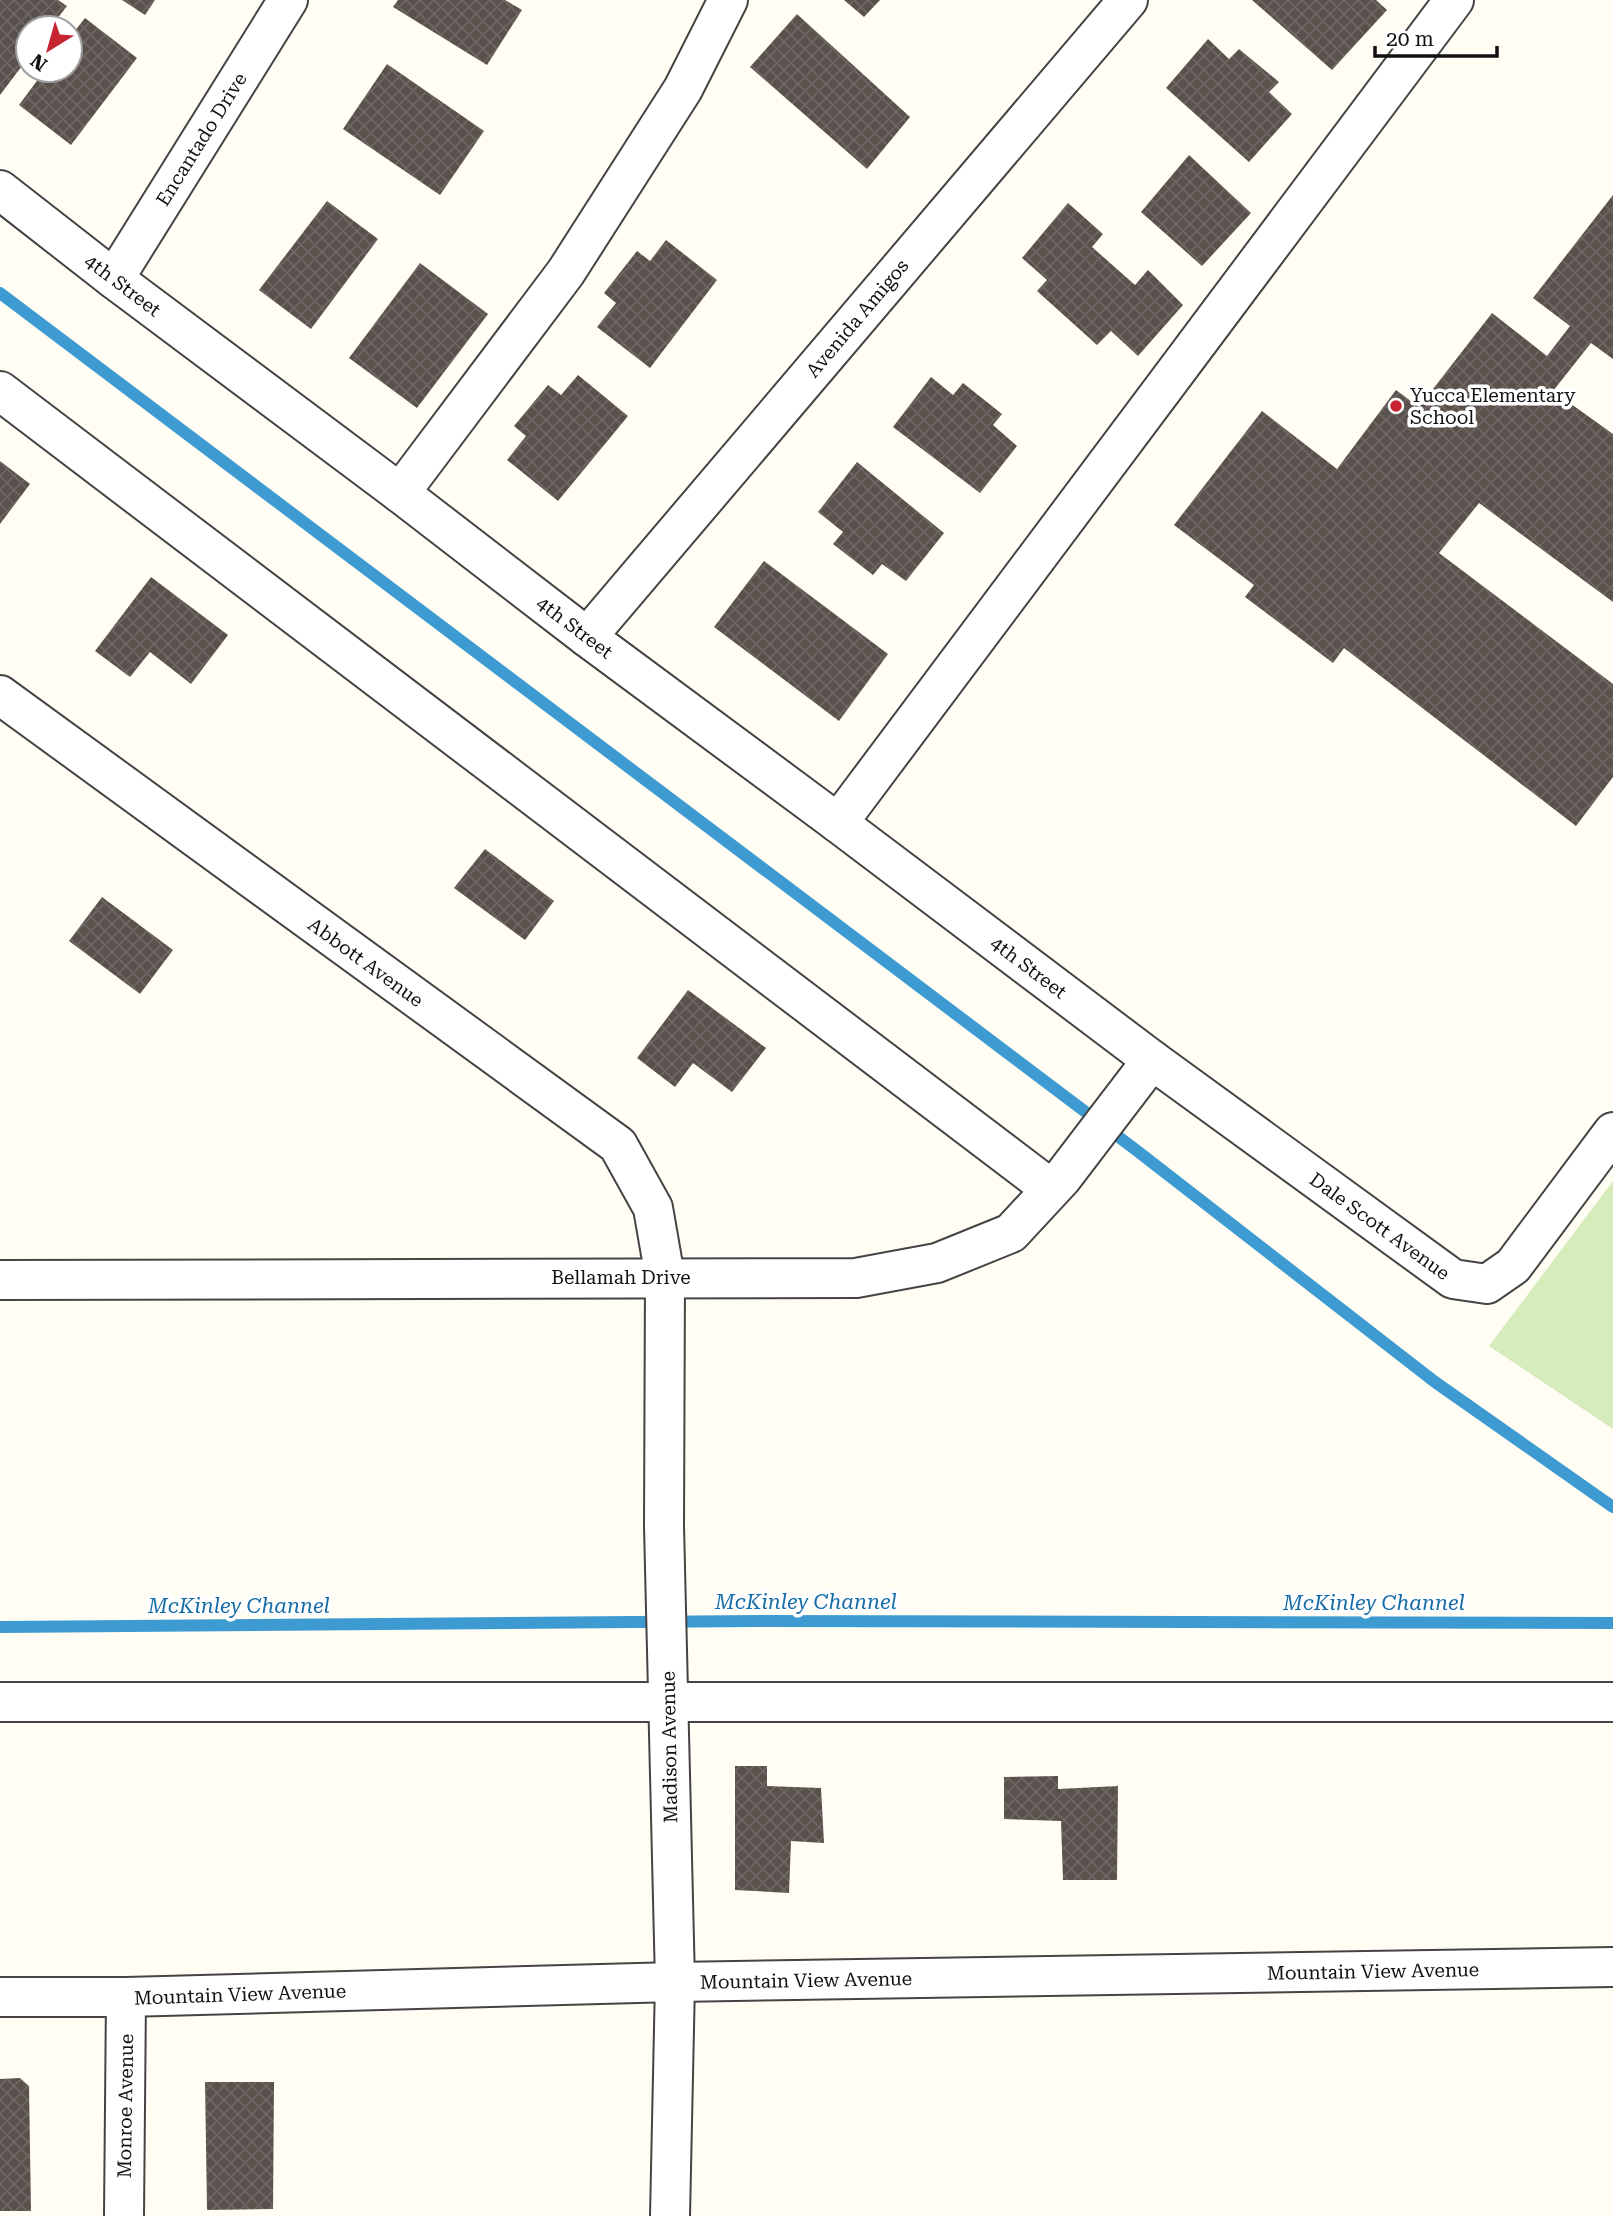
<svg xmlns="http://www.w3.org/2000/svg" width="1613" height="2216" font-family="'Roboto Serif',serif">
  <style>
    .grass { fill: #d6ecbc }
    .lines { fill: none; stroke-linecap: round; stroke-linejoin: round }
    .stream { stroke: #3d9bd1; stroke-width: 12 }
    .building { fill: url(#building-cross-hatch) }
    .minor-casing { stroke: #444; stroke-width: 42 }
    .minor { stroke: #fff; stroke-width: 38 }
    .poi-dot { fill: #c62431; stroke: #fff; stroke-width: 2.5 }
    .labels { text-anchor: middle; stroke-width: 7; stroke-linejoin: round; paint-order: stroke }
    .street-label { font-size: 19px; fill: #111; stroke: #fff }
    .poi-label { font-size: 19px; fill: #111; stroke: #fff; text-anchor: start }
    .water-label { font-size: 21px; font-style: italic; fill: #156ca7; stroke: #fff }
  </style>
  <defs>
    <pattern id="building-cross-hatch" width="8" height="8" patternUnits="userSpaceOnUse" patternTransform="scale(1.75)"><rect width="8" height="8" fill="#5a514d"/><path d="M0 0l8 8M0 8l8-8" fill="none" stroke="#6d6662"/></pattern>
  </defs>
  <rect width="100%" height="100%" fill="#fffdf4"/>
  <polygon class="grass" points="1613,1181 1613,1429 1489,1346"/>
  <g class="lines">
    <g class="stream">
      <polyline points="0,293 1136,1150 1435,1382 1613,1507"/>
      <polyline points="0,1627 757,1621 1613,1623"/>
    </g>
  </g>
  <g class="building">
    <polygon points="0,0 58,0 67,6 50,28 28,28 28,58 0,95"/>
    <polygon points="122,0 155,0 145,15"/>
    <polygon points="398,0 505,0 522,10 487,65 393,7"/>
    <polygon points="844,0 880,0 864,17"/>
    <polygon points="1252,0 1376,0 1387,10 1332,70"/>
    <polygon points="797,14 910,117 867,169 750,67"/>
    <polygon points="85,18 137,58 71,145 19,105 45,70 70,70 70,37"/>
    <polygon points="1208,39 1229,59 1239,49 1279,82 1269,92 1292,114 1249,162 1166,88"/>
    <polygon points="387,64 484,131 440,195 343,129"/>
    <polygon points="1189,155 1251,213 1202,266 1141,212"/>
    <polygon points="1613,195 1613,359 1591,343 1553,391 1613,434 1613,602 1479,503 1439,553 1613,684 1613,777 1576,826 1344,648 1333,663 1245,597 1254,585 1174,525 1262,411 1337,469 1396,390 1419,407 1492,313 1547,356 1570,326 1533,298"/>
    <polygon points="327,201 378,239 311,329 259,290"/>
    <polygon points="1068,203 1103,234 1092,247 1135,285 1148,270 1183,305 1138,356 1111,331 1097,345 1037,291 1047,280 1022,258"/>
    <polygon points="666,240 717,280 650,368 597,327 616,303 604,293 637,251 650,261"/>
    <polygon points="420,263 488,314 417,408 349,358"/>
    <polygon points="578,375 628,416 558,501 507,460 526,436 514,426 548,385 561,395"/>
    <polygon points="931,377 953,395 963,383 1002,414 993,425 1017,446 980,493 893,427"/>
    <polygon points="0,461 30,484 0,524"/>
    <polygon points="857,462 944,533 906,581 882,564 873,575 833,544 843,532 818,512"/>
    <polygon points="764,561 888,654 839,721 714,627"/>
    <polygon points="151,577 228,635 191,684 150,652 130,677 95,651"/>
    <polygon points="485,849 554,901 525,940 454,888"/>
    <polygon points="102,897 173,950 140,994 69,941"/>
    <polygon points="688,990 766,1048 732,1092 693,1063 675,1087 637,1058"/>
    <polygon points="735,1766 767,1766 767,1786 821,1788 824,1843 791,1841 789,1893 735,1890"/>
    <polygon points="1058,1776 1058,1789 1118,1786 1117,1880 1063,1880 1061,1821 1004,1819 1004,1777"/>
    <polygon points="20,2078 29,2086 31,2211 0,2211 0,2079"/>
    <polygon points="205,2082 274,2082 273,2209 207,2210"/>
  </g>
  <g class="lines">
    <defs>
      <g id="minor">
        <polyline points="0,190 114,279 400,493 587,637 838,823 1152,1060 1453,1279 1487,1284 1513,1266 1613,1132"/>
        <polyline points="114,279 288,0"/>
        <polyline points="0,391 1051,1189"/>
        <polyline points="400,493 566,272 683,89 728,0"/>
        <polyline points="587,637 1128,0"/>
        <polyline points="0,695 618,1145 653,1208 665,1277 664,1526 675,1982 670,2216"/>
        <polyline points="838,823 1454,0"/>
        <polyline points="0,1280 856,1278 937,1263 1011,1233 1062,1178 1152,1060"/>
        <polyline points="0,1702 1613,1702"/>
        <polyline points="0,1997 126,1997 675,1982 1613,1967"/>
        <polyline points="124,2216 126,1997"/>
      </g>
    </defs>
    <use href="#minor" class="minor-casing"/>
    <use href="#minor" class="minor"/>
  </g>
  <circle class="poi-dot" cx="1396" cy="406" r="7"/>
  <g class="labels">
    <g class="street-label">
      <text transform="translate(201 139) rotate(-58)" y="7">Encantado Drive</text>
      <text transform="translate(123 285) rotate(37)" y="7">4th Street</text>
      <text transform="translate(857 318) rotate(-50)" y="7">Avenida Amigos</text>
      <text transform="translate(575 627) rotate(37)" y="7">4th Street</text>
      <text transform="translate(366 962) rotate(36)" y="7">Abbott Avenue</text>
      <text transform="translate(1029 967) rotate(37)" y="7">4th Street</text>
      <text transform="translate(1380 1226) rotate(36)" y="7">Dale Scott Avenue</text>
      <text x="621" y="1284">Bellamah Drive</text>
      <text transform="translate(669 1747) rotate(-91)" y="7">Madison Avenue</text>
      <text transform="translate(1373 1971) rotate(-1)" y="7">Mountain View Avenue</text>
      <text transform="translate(806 1980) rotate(-1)" y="7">Mountain View Avenue</text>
      <text transform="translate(240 1994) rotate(-2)" y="7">Mountain View Avenue</text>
      <text transform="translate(125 2106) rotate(-89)" y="7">Monroe Avenue</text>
    </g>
    <g class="poi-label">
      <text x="1410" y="402">Yucca Elementary<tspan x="1410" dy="22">School</tspan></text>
    </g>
    <g class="water-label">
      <text x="806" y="1609">McKinley Channel</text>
      <text x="1374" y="1610">McKinley Channel</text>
      <text x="239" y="1613">McKinley Channel</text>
    </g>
  </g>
  <g transform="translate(49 49) rotate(217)"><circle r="33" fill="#ffffff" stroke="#a0a0a0" stroke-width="2"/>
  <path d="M0-5L12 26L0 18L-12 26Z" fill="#c62431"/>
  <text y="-10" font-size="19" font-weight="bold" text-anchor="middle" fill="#111111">N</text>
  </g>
  <path d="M1375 46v10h122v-10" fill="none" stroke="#111111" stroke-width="3.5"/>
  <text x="1386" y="46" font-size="21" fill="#111111" stroke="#ffffff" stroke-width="5" paint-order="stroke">20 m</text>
</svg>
